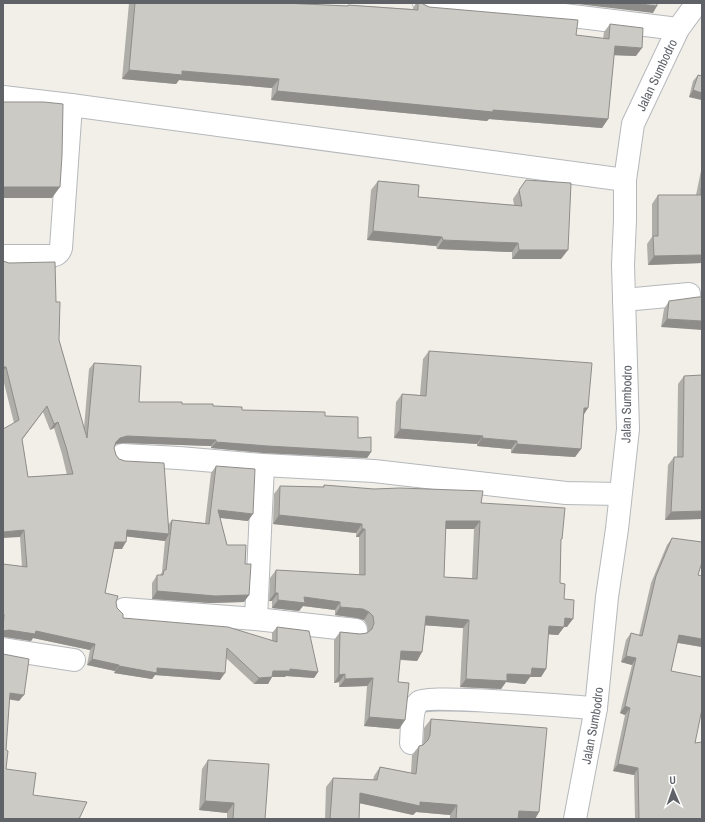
<svg xmlns="http://www.w3.org/2000/svg" width="705" height="822" font-family="'Archivo Narrow',sans-serif">
  <style>
    .lines { fill: none; stroke-linecap: round; stroke-linejoin: round }
    .minor-casing { stroke: #b5b8bc; stroke-width: 24 }
    .minor { stroke: #fff; stroke-width: 22 }
    .wall { fill: #afaea9; fill-rule: evenodd }
    .shaded-wall { fill: #8f8d8a }
    .building { fill: #cccac5; stroke: #8f8d8a; fill-rule: evenodd }
    .labels { text-anchor: middle; stroke-width: 3.5; stroke-linejoin: round; paint-order: stroke }
    .street-label { font-size: 13px; fill: #5f6368; stroke: #fff }
  </style>
  <rect width="100%" height="100%" fill="#f1efe8"/>
  <g class="lines">
    <defs>
      <g id="minor">
        <polyline points="424,3 556,14 678,29"/>
        <polyline points="3,97 71,105 625,180"/>
        <path d="M3 256H50C56 255 59 254 61 248L71 105"/>
        <polyline points="624,300 689,294"/>
        <polyline points="122,455 179,458 263,465 374,471 566,493 620,494"/>
        <polyline points="124,609 256,619 356,630"/>
        <polyline points="256,619 263,465"/>
        <polyline points="3,649 74,660"/>
        <path d="M411 743C412 733 411 708 419 702 429 694 573 707 596 708"/>
        <path id="s1" d="M575 819 596 708 607 597 617 529 628 429 623 265 625 220V180L633 124 678 29 697 3"/>
      </g>
    </defs>
    <use href="#minor" class="minor-casing"/>
    <use href="#minor" class="minor"/>
  </g>
  <g class="wall">
    <polygon points="129,3 283,3 347,6 348,5 413,9 413,8 416,3 422,3 423,4 429,7 576,35 603,39 604,32 610,24 636,56 614,55 608,119 602,128 489,119 487,121 271,100 272,88 179,80 176,84 122,79"/>
    <polygon points="698,75 702,76 702,100 689,97 693,81"/>
    <polygon points="702,166 702,263 648,265 647,244 652,237 652,204 658,195 696,195"/>
    <polygon points="526,180 561,259 512,259 512,252 437,249 436,246 367,240 371,190 378,181 418,197 514,205 513,199"/>
    <path d="M3 261 56 302 59 340 84 428 89 369 94 363 139 402 182 404 242 410 325 416 358 438 371 452 367 458 264 453 211 448V446L123 443 116 444 114 448 116 455 168 525 172 520 205 523 211 473 216 466 248 521 220 518 227 545 245 564 249 595 244 602 210 603 152 599V583L157 575H160L162 572 165 540V541L126 536 122 549H114L105 593 116 602 117 608 123 618 272 640V633L277 627 318 672 314 678 286 676 285 677H272L268 684H254L226 658 220 680 155 675 152 679 114 673 115 671 87 665 90 650 33 638 31 641 5 637H3V564L22 567 20 537 14 423 3 379ZM43 412 50 430 54 428 62 454 67 475 28 477 22 440Z"/>
    <polygon points="702,297 661,327 664,309 669,301"/>
    <polygon points="429,351 584,415 581,449 575,457 511,453 511,449 477,446 477,444 394,438 396,402 402,394 420,395 423,359"/>
    <polygon points="702,375 702,519 665,520 668,465 674,457 677,457 678,384 684,376"/>
    <path d="M324 485 481 503 561 541 560 583 564 599 567 627H564L558 635 548 634 546 669 541 677H530L525 684 506 682 501 689 460 687 463 628 425 625 422 652 417 661 400 660 398 682 405 720 399 729 364 726 367 686 339 687V682L334 683V640L340 632 360 634 367 633 368 631 367 625 364 620 357 618 335 615V610L303 606 299 611 272 608V601H269L270 578 276 570 359 575V537H356V533L273 524 274 494 280 486 323 487ZM445 529H474L472 578 444 577Z"/>
    <polygon points="672,538 698,575 702,576 702,647 677,643 671,671 695,743 702,819 635,819 634,775 613,771 625,715 620,713 632,665 621,662 626,640 631,633 639,635 651,583 667,545"/>
    <polygon points="431,719 539,812 535,819 450,819 450,815 416,812 413,815 360,803 359,819 325,819 326,787 333,778 373,780 374,776 380,767 411,773 412,755 419,746 423,745 424,728"/>
    <polygon points="208,760 265,819 227,819 227,813 199,810 202,769"/>
  </g>
  <g class="shaded-wall">
    <polygon points="569,3 632,3 657,6 653,13"/>
    <polygon points="615,46 642,48 636,56 609,55"/>
    <polygon points="129,70 182,71 279,79 272,88 179,80 176,84 122,79"/>
    <polygon points="693,90 702,93 702,100 689,97"/>
    <polygon points="277,91 608,119 602,128 489,119 487,121 271,100"/>
    <polygon points="3,187 60,187 52,198 3,198"/>
    <polygon points="373,231 442,237 436,246 367,240"/>
    <polygon points="443,240 518,243 512,252 437,249"/>
    <polygon points="519,250 568,250 561,259 512,259"/>
    <polygon points="702,255 702,263 648,265 654,256"/>
    <polygon points="667,319 702,321 702,330 661,327"/>
    <polygon points="3,367 6,367 3,371"/>
    <polygon points="584,408 588,408 583,416"/>
    <polygon points="58,422 54,428 50,430 54,424"/>
    <polygon points="400,429 483,436 477,444 394,438"/>
    <polygon points="127,436 216,440 211,446 123,443 116,444 112,448 116,442 120,438"/>
    <polygon points="482,438 517,441 511,449 477,446"/>
    <polygon points="216,442 371,452 367,458 264,453 211,448"/>
    <polygon points="517,444 581,449 575,457 511,453"/>
    <polygon points="218,510 253,514 248,521 213,517"/>
    <polygon points="702,511 702,519 665,520 671,512"/>
    <polygon points="279,515 362,524 356,533 273,524"/>
    <polygon points="446,521 480,521 474,529 440,529"/>
    <polygon points="362,529 365,529 359,537 356,537"/>
    <polygon points="24,530 20,537 3,538 3,532"/>
    <polygon points="127,530 169,534 165,541 122,536"/>
    <polygon points="115,542 126,542 122,549 111,549"/>
    <polygon points="157,591 249,595 244,602 210,603 152,599"/>
    <polygon points="275,593 278,593 272,601 269,601"/>
    <polygon points="304,597 340,602 335,610 303,606 299,611 272,608 278,600"/>
    <polygon points="340,607 363,609 369,612 364,620 357,618 335,615"/>
    <polygon points="426,616 469,620 463,628 420,625"/>
    <polygon points="565,618 573,619 567,627 559,626"/>
    <polygon points="549,626 564,627 558,635 543,634"/>
    <polygon points="9,630 36,631 95,644 90,650 33,638 31,641 5,637 3,637 3,631"/>
    <polygon points="679,635 702,639 702,647 674,642"/>
    <polygon points="401,651 422,652 417,661 395,659"/>
    <polygon points="626,656 636,658 632,665 621,662"/>
    <polygon points="92,659 119,665 115,671 87,665"/>
    <polygon points="119,666 157,668 225,673 220,680 155,675 152,679 114,673"/>
    <polygon points="532,668 546,669 541,677 530,677 525,684 506,682 501,689 460,687 466,679 507,674"/>
    <polygon points="290,669 318,672 314,678 286,676 285,677 268,677 273,671"/>
    <polygon points="345,674 339,682 334,683 339,675"/>
    <polygon points="272,677 268,684 254,684 259,678"/>
    <polygon points="373,678 367,686 339,687 345,679"/>
    <polygon points="10,693 24,695 19,701 6,699"/>
    <polygon points="625,706 630,708 625,715 620,713"/>
    <polygon points="369,717 405,720 399,729 364,726"/>
    <polygon points="618,764 638,768 634,775 613,771"/>
    <polygon points="360,793 457,805 450,815 416,812 413,815 354,802"/>
    <polygon points="205,801 234,803 227,813 199,810"/>
    <polygon points="519,811 539,812 535,819 513,819"/>
  </g>
  <g class="building">
    <polygon points="135,3 283,3 348,6 348,5 418,10 418,3 422,3 423,4 429,7 578,20 576,35 609,39 610,24 643,28 642,48 615,46 608,119 493,110 493,112 277,91 279,79 182,71 182,75 129,70"/>
    <polygon points="632,3 657,3 657,6"/>
    <polygon points="698,75 702,76 702,93 693,90"/>
    <polygon points="3,102 44,102 63,104 62,155 60,187 3,187"/>
    <polygon points="526,180 571,183 568,250 519,250 518,243 443,240 442,237 373,231 378,181 419,185 418,197 522,206 519,190"/>
    <polygon points="702,185 702,255 654,256 653,236 658,236 658,195 701,195 701,189"/>
    <path d="M3 261 9 263 55 262 56 302H60L59 340 87 438 94 363 141 366 139 402H182V404H213V406L242 407V410L325 412V416L358 417V438L371 437V452L268 446 216 442V440L127 436 120 438 116 442 114 448 116 455 119 459 125 461 164 463 169 534 127 530 126 542H115L105 593 118 596 116 602 117 608 123 614V618L228 627 277 642V627L309 631 318 672 290 669V671H273L272 677 259 678 227 648 225 673 157 668V673L119 666V665L92 659 95 644 36 631 35 634 9 630 3 631 4 614H3V564L27 567 24 530 3 532V429L19 420 6 367H3ZM47 406 54 424 58 422 66 447 73 474 28 477 22 439Z"/>
    <polygon points="698,297 702,297 702,321 667,319 669,301"/>
    <polygon points="429,351 592,363 588,408 584,408 581,449 517,444 517,441 482,438 483,436 400,429 402,394 426,396"/>
    <polygon points="702,375 702,511 671,512 674,457 683,457 684,376"/>
    <polygon points="216,466 255,469 253,514 218,510 227,545 246,545 245,564 251,564 249,595 215,596 157,591 157,575 163,575 164,570 166,570 172,520 209,524"/>
    <path d="M324 485 374 489 400 488 483 491 481 503 565 508 562 539H561L560 583 565 584 564 599 574 600 573 619 565 618 564 627 549 626 546 669 532 668 531 675 507 674V681L466 679 469 620 426 616 422 652 401 651 398 682 409 683 405 720 369 717 373 678 345 679V674L339 675 340 632 360 634 367 633 372 629 374 623 373 616 369 612 363 609 340 607V602L304 597 305 603 278 600V593H275L276 570 365 575V529H362V524L279 515 280 486 324 487ZM446 521H480L477 579 444 577Z"/>
    <polygon points="672,538 702,542 702,562 698,575 702,576 702,639 679,635 671,671 702,677 702,709 695,743 702,742 702,819 639,819 638,768 618,764 630,708 625,706 636,658 626,656 631,633 642,636 656,576"/>
    <polygon points="3,654 29,659 24,695 10,693 6,750 8,751 6,769 36,773 33,795 87,802 79,819 3,819"/>
    <polygon points="431,719 547,728 539,812 519,811 518,819 456,819 457,805 420,802 420,806 360,793 359,819 330,819 333,778 377,780 380,767 416,774 419,746 423,745 428,740 430,735"/>
    <polygon points="208,760 269,764 265,819 233,819 234,803 205,801"/>
  </g>
  <g class="labels">
    <g class="street-label">
      <text dy="5" stroke="none"><textPath href="#s1" startOffset="754">Jalan Sumbodro</textPath></text>
      <text transform="translate(626 404) rotate(-89)" y="5">Jalan Sumbodro</text>
      <text dy="5" stroke="none"><textPath href="#s1" startOffset="95">Jalan Sumbodro</textPath></text>
    </g>
  </g>
  <rect width="705" height="822" fill="none" stroke="#5f6368" stroke-width="8"/>
  <g transform="translate(673 790) rotate(358)" stroke="#ffffff" stroke-width="3" paint-order="stroke">
  <path d="M0-3L7 15L0 10L-7 15Z" fill="#5f6368"/>
  <text y="-6" font-size="11" font-weight="bold" text-anchor="middle" fill="#5f6368">U</text>
  </g>
</svg>
